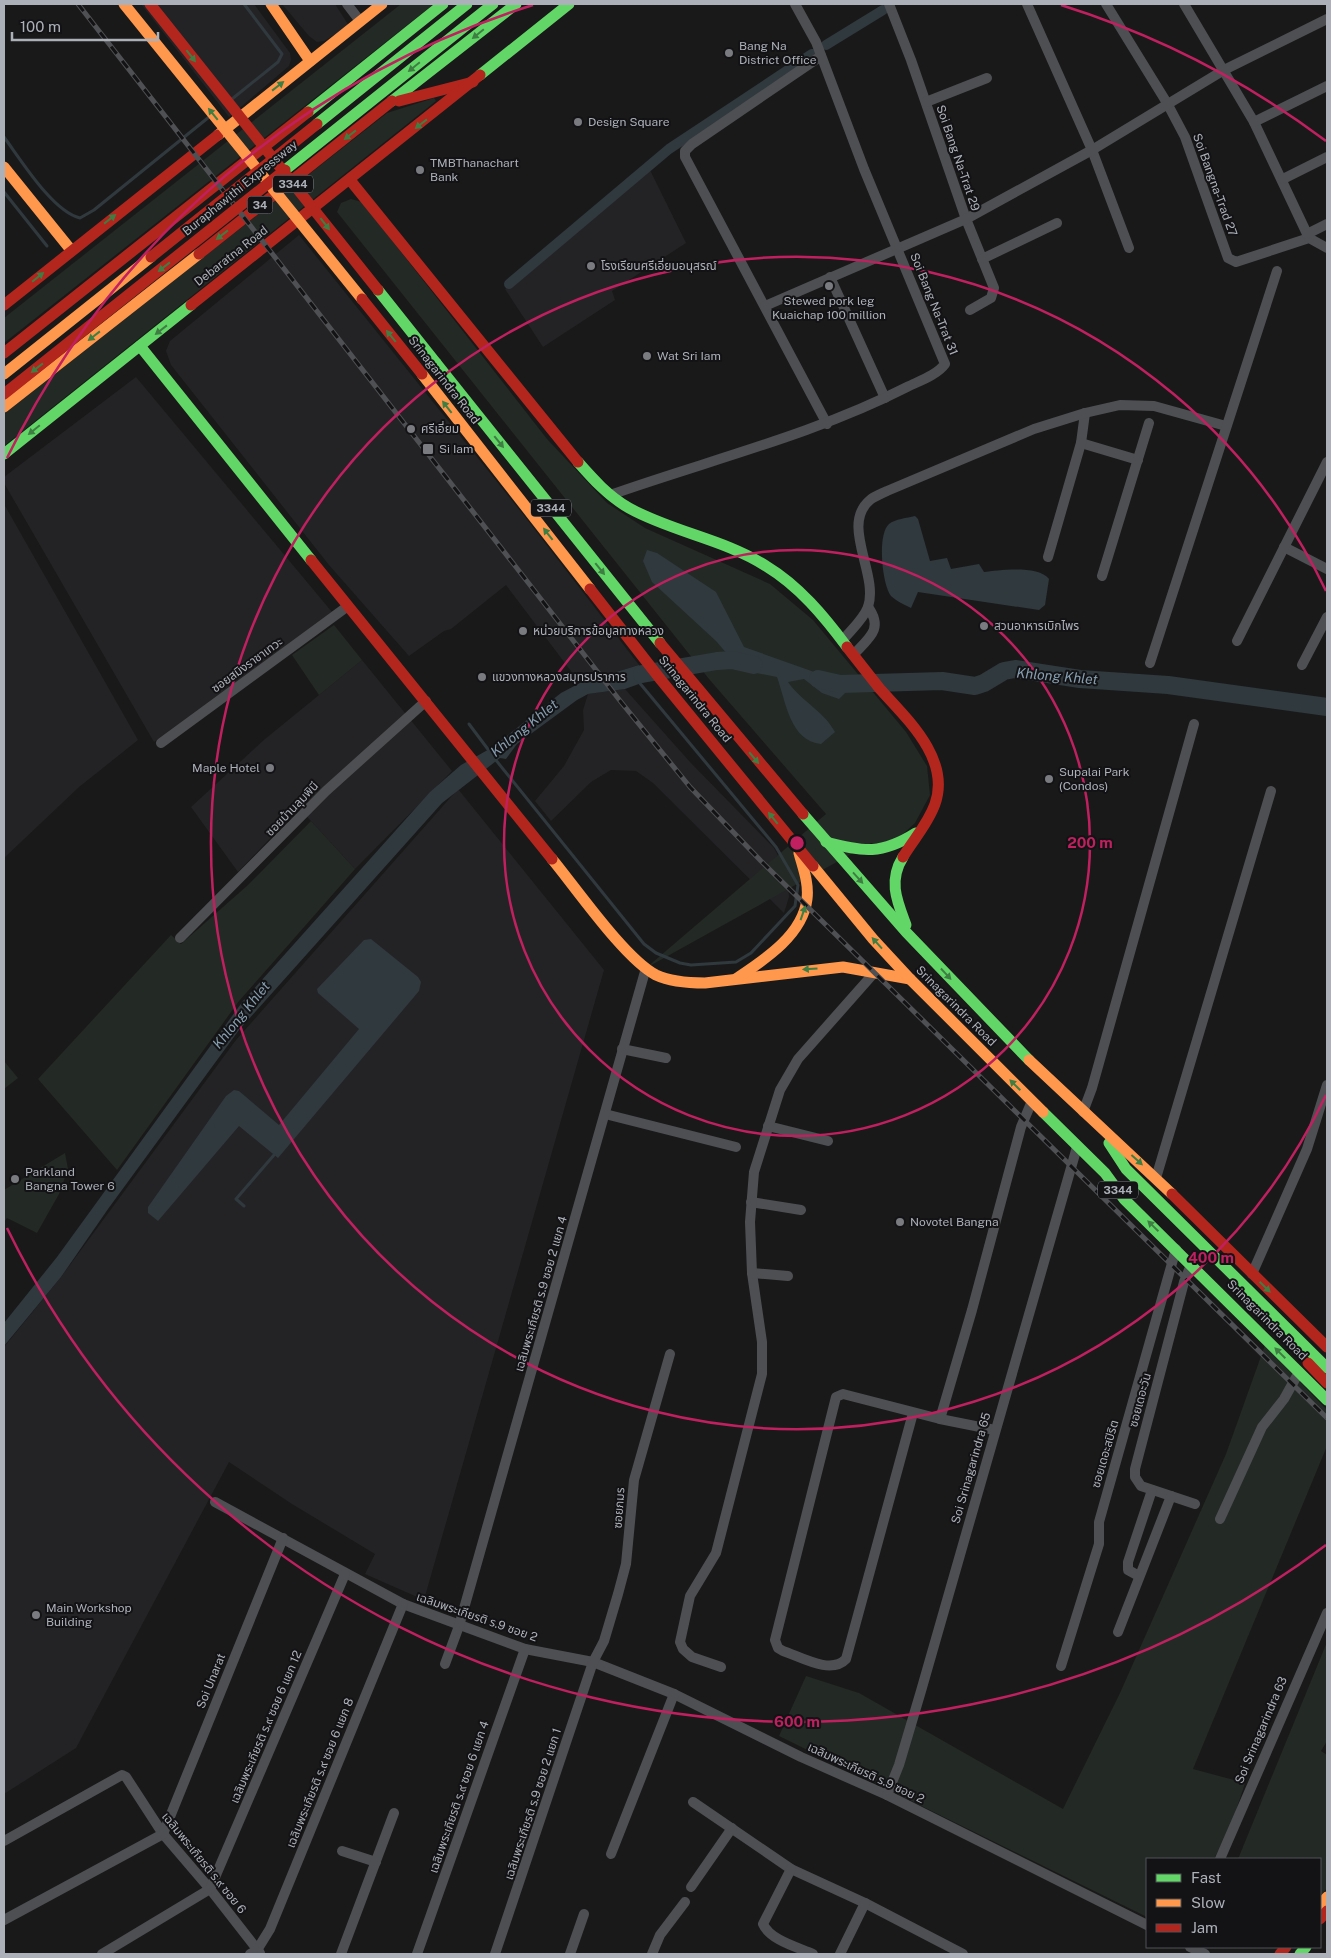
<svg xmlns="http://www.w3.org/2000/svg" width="1331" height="1958" font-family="'Public Sans','Noto Sans Thai',sans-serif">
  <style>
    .built { fill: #232325 }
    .green { fill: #232924 }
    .water { fill: #30393e }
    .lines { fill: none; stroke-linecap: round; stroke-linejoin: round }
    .stream { stroke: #30393e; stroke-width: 3 }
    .canal { stroke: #30393e; stroke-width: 10 }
    .river { stroke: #30393e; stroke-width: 18 }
    .street { stroke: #4e4f52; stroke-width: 10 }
    .fast { stroke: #63d668; stroke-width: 11 }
    .slow { stroke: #ff974d; stroke-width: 11 }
    .jam { stroke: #b3261e; stroke-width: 11 }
    .rail-casing { stroke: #4f5053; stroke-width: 5 }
    .rail { stroke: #131315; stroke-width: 3; stroke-dasharray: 9; stroke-linecap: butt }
    .fast-bridge { stroke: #63d668; stroke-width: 11 }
    .slow-bridge { stroke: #ff974d; stroke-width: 11 }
    .jam-bridge { stroke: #b3261e; stroke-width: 11 }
    .oneway { fill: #3f7e43 }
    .ring { fill: none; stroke: #c12060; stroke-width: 2.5 }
    .poi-dot { fill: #797b81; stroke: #131315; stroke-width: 2 }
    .labels { text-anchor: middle; stroke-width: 4; stroke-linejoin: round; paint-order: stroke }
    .shield { fill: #131315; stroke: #7e8188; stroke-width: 1 }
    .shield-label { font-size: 11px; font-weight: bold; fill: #acb0b9 }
    .poi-label { font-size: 12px; fill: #acb0b9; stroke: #131315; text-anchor: start }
    .street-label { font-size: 12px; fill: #acb0b9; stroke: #131315 }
    .water-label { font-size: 14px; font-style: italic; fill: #869eb1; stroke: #131315 }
    .centre { fill: #c12060; stroke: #131315; stroke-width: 2.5 }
    .ring-label { font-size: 15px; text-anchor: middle; font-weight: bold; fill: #c12060; stroke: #131315; stroke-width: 4; stroke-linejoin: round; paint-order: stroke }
  </style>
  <rect width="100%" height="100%" fill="#191919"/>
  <g class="built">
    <polygon points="141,4 254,4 290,53 291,60 289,66 229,117"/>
    <polygon points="282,4 335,4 349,26 324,41 317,42 309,36"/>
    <polygon points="649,168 686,243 612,291 615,300 543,347 505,289"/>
    <polygon points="299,235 522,513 639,665 580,683 506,585 451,629 444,631 409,656 329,565 171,365 166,351 170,341"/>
    <polygon points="136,377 332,612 154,742 4,483 4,477"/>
    <polygon points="4,504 138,740 79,787 4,858"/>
    <polygon points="362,660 452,771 355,869 299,808 238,872 191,807 265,739"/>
    <polygon points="625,689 690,762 774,848 787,873 789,897 784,913 653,783 636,771 611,770 591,782 551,821 535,801 564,766 584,730 583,710 588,694"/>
    <polygon points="458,789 604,970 424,1600 365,1574 375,1554 292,1504 229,1462 76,1748 4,1794 4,1347 61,1277 236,1040"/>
  </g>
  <g class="green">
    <polygon points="401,4 434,4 4,343 4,318"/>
    <polygon points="434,98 436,101 4,446 4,414 387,113"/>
    <polygon points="351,199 362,202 547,439 607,503 645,528 770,584 813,620 906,732 927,766 930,795 915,823 903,834 886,843 871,843 646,968 826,814 709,679 337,212 341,203"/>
    <polygon points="334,625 362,660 319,695 292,655"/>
    <polygon points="311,821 355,869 239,1001 117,1170 38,1079 171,935 181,944 248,885"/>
    <polygon points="4,1061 18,1078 4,1089"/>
    <polygon points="65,1153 68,1169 59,1194 37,1233 7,1218 4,1222 4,1190"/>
    <polygon points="1265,1345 1327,1410 1327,1446 1193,1769 1245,1783 1231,1826 1214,1859 1147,1859 1147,1917 779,1736 806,1676 859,1693 1063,1809 1120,1693 1226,1454"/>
    <polygon points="1327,1642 1327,1741 1321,1751 1327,1755 1327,1888 1320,1897 1320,1859 1238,1859"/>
  </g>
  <g class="water">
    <path d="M915 516 918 519 930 561 947 558 951 569 979 564 984 572C999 570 1039 565 1049 579L1045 605 1039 610 918 592 911 608C905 605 896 601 891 596 882 584 877 534 889 524 895 519 907 518 915 516Z"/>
    <path d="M647 550 657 553 716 592 744 647 834 679 848 690 839 699 822 693 804 679 788 682C802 702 824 711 835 732L821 744C790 741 786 702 777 677L741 670 716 641 652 582 643 561Z"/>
    <polygon points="639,665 650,680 625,689 588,694 577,700 517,744 506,759 500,758 442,803 239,1030 108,1209 61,1277 4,1346 4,1323 57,1257 243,1001 430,792 461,765 493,747 561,693 580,683"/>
    <polygon points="371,939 418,977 421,982 419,991 278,1158 239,1126 158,1221 148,1213 148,1207 226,1096 234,1090 239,1091 279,1125 359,1029 318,993 317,989 364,940"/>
  </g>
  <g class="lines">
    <g class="stream">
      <polyline points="232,99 278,62 282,54 244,4"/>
      <path d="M4 137C21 160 53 212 80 218L94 210 209 117"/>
      <polyline points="4,192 47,246"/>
      <polyline points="469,724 490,752"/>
      <polyline points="495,759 644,944 656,953 680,963 691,965 736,962 751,953 795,906 798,885 776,847 638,681"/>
      <polyline points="244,1206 236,1199 274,1155"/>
    </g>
    <g class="canal">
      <polyline points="826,45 883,10"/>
      <polyline points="509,284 669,149 812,54"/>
    </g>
    <g class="river">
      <polyline points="642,674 717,661 732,660 754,665"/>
      <polyline points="818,679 840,684 942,681 975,686 984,683 1004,671 1015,669 1080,679 1168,685 1327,707"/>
    </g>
    <g class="street">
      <polyline points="347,4 360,21"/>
      <polyline points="889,4 911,60 966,219 994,288 991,298 970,310"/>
      <polyline points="1027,4 1092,150 1129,248"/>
      <polyline points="1106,4 1167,103 1185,137 1228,258 1236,262 1309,238 1327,248"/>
      <polyline points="1184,4 1254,122 1309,238"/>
      <polyline points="821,56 692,144 685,151 685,157 827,424"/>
      <polyline points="926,102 987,78"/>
      <polyline points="1254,122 1327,86"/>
      <polyline points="1283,179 1327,157"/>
      <polyline points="1307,234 1327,224"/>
      <polyline points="982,259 1057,223"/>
      <polyline points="830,277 885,398"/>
      <polyline points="765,306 966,219 1092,150 1224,70 1327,19"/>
      <polyline points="1081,443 1138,460"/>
      <path d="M610 495C709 460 813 435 907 387 919 381 937 375 945 364L864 169 816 42 795 4"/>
      <polyline points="1284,547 1327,569"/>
      <polyline points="1048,557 1081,443 1085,413"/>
      <polyline points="1102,576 1149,423"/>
      <path d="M842 641C850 631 863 620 868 607 879 574 840 525 870 500 875 496 881 494 887 491L1034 429 1085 413 1120 405 1154 406 1226 426"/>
      <polyline points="1237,641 1327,462"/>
      <path d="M853 655C869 638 884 629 868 607"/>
      <polyline points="1150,663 1277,271"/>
      <polyline points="1302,665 1327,617"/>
      <polyline points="161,743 348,606"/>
      <polyline points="180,938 326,791 426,701"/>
      <polyline points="622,1049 666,1058"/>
      <polyline points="1083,1112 1092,1088 1194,724"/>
      <polyline points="605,1114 736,1147"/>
      <polyline points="768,1126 828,1141"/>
      <polyline points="1156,1178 1271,791"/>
      <polyline points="751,1202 801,1210"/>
      <polyline points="1191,1265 1184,1282 1135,1469 1135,1477 1141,1486 1195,1504"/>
      <polyline points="752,1273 788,1276"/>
      <polyline points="1252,1274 1307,1149 1327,1085"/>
      <path d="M913 1413 846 1659C831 1675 801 1657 783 1651L778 1648 775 1640 836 1397 843 1394 940 1419 995 1430"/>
      <polyline points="940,1419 972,1310 1021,1127 1032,1101"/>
      <polyline points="215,1502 403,1604 525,1649 593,1662 674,1694 801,1757 887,1795 1147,1925"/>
      <polyline points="1220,1519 1262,1427 1284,1399 1299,1372"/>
      <polyline points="1139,1576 1128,1570 1128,1562 1152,1490"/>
      <polyline points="1118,1632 1171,1496"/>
      <polyline points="445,1664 459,1626 646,968"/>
      <polyline points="1061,1666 1099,1544 1099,1522 1176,1249"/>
      <polyline points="721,1667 692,1657 683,1649 680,1642 690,1596 716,1553 762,1374 762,1342 752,1273 750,1222 754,1172 780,1090 798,1059 874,973"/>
      <polyline points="887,1795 899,1765 921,1691 1077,1147"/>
      <polyline points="693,1802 791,1869 865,1903 963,1954"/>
      <polyline points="4,1841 122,1775 126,1777 163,1834 210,1889 260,1953"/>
      <polyline points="342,1851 376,1862"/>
      <polyline points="611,1854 674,1694"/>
      <polyline points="1220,1859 1327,1613"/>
      <path d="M791 1869 763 1924C770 1940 797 1947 813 1954"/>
      <polyline points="691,1887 732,1828"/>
      <polyline points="4,1920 163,1834 283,1538"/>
      <polyline points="1190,1947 1205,1954"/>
      <polyline points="102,1954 210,1889 345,1574"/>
      <polyline points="250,1954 257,1950 270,1929 403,1604"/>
      <polyline points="341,1954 394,1813"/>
      <polyline points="417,1954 525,1649"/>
      <polyline points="495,1954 593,1662 604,1641 618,1594 626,1564 634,1480 670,1354"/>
      <polyline points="570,1954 584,1914"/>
      <polyline points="652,1954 660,1935 685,1902"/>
      <polyline points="840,1954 865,1903"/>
    </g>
    <g class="fast">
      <polyline points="480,75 569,4"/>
      <polyline points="392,101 516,4"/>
      <polyline points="308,112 443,4"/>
      <polyline points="140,346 311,560"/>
      <polyline points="436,363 660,643"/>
      <polyline points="4,454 191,305"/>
      <path d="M578 462C593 479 608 496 629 508 672 532 724 539 766 566 799 586 824 616 847 647"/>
      <polyline points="803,814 906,932 1029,1060"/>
      <path d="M826 842C864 852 881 855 916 833"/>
      <path d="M903 857C888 881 897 901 906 925"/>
      <polyline points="1043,1112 1105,1173 1124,1199 1327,1400"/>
      <polyline points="1109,1143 1126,1169 1327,1368"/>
      <polyline points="1300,1954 1306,1947"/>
    </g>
    <g class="slow">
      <polyline points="271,4 310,61"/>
      <polyline points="218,135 382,4"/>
      <polyline points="4,167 71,250"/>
      <polyline points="422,374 590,589"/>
      <polyline points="4,407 199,254"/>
      <path d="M552 859C576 888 625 959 656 975 671 982 688 983 705 983L843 967 910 979"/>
      <polyline points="813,866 873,939 910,979 1043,1112"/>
      <path d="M737 978C764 960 803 935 807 899 809 883 803 868 799 853"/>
      <polyline points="1029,1060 1172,1194"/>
      <polyline points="1320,1905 1327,1897"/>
    </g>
    <g class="jam">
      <polyline points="399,101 473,82"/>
      <polyline points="350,180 578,462"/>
      <polyline points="199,254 392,101"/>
      <polyline points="4,305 218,135"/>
      <polyline points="191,305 480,75"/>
      <polyline points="4,353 308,112"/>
      <polyline points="311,560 552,859"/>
      <polyline points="590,589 661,680 813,866"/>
      <polyline points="660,643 803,814"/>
      <path d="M847 647C858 661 869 675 880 689 907 719 951 759 935 804 928 824 913 840 903 857"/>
      <polyline points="1172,1194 1327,1347"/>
      <polyline points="1308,1363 1327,1383"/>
      <polyline points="1320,1919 1327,1911"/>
      <polyline points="1280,1954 1286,1947"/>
    </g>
    <defs>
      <polyline id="rail" points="78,4 621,702 690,787 761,861 1327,1418"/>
    </defs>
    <use href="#rail" class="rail-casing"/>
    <use href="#rail" class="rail"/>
    <g class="fast-bridge">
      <polyline points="317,124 467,4"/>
      <polyline points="285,170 493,4"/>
      <polyline points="378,290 436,363"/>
    </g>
    <g class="slow-bridge">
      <polyline points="124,4 362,299"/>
      <polyline points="4,374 151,257"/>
    </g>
    <g class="jam-bridge">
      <polyline points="150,4 378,290"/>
      <polyline points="151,257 317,124"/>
      <polyline points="362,299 422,374"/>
      <polyline points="4,394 285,170"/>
    </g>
  </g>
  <defs><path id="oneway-solid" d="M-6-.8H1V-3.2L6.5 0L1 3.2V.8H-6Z" transform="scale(1.25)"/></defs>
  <g class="oneway">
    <use href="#oneway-solid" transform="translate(478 34) rotate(141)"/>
    <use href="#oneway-solid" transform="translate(191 56) rotate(52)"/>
    <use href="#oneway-solid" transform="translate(414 67) rotate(141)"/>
    <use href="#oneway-solid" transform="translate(278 86) rotate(-38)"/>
    <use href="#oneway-solid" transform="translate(213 114) rotate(-129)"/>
    <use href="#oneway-solid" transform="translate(421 124) rotate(142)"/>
    <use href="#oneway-solid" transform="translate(350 135) rotate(142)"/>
    <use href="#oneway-solid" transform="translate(110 219) rotate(-38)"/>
    <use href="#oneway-solid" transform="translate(325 224) rotate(52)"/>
    <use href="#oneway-solid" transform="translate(222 235) rotate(142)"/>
    <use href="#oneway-solid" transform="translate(164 267) rotate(142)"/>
    <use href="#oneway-solid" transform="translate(38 277) rotate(-39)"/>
    <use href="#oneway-solid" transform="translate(161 330) rotate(142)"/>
    <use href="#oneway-solid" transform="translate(94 336) rotate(142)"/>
    <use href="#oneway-solid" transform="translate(391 336) rotate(-129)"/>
    <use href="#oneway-solid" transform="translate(37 368) rotate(142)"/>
    <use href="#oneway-solid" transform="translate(447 407) rotate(-128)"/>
    <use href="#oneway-solid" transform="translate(34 430) rotate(141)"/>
    <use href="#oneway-solid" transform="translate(499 442) rotate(51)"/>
    <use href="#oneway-solid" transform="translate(548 534) rotate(-128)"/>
    <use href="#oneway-solid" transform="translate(600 569) rotate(51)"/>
    <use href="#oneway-solid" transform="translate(754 758) rotate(50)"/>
    <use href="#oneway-solid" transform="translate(773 818) rotate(-129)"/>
    <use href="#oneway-solid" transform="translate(858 878) rotate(48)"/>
    <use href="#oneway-solid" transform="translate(803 913) rotate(-71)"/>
    <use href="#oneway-solid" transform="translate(877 943) rotate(-132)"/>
    <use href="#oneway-solid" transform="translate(810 969) rotate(176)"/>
    <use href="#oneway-solid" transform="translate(946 974) rotate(47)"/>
    <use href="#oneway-solid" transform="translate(1015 1085) rotate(-135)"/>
    <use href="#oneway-solid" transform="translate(1137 1160) rotate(42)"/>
    <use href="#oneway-solid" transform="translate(1153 1226) rotate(-136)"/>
    <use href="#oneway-solid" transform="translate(1265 1287) rotate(44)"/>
    <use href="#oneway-solid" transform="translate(1280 1353) rotate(-135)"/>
  </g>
  <g class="ring">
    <circle cx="797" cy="843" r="293"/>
    <path d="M1326 1095A586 586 0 1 1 1326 591"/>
    <path d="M1326 1545A879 879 0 0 1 7 1228M7 458A879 879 0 0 1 533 5M1061 5A879 879 0 0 1 1326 141"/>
  </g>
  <g class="poi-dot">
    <circle cx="729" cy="53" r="5"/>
    <circle cx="578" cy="122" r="5"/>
    <circle cx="420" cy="170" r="5"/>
    <circle cx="591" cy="266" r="5"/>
    <circle cx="829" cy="286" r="5"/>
    <circle cx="647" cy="356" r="5"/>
    <circle cx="411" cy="429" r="5"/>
    <rect x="422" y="443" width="12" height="12" rx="2.5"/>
    <circle cx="984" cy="626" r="5"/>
    <circle cx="523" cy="631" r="5"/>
    <circle cx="482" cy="677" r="5"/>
    <circle cx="270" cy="768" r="5"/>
    <circle cx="1049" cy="779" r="5"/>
    <circle cx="15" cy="1179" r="5"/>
    <circle cx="900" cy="1222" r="5"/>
    <circle cx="36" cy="1615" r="5"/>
  </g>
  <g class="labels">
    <g class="shield">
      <rect x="273" y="175.5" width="40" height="17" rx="4"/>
      <rect x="247.5" y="196.5" width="25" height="17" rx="4"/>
      <rect x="531" y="499.5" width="40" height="17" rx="4"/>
      <rect x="1098" y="1181.5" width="40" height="17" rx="4"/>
    </g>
    <g class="shield-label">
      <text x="293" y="188">3344</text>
      <text x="260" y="209">34</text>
      <text x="551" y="512">3344</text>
      <text x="1118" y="1194">3344</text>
    </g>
    <g class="poi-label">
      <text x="739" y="50">Bang Na<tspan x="739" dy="14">District Office</tspan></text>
      <text x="588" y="126">Design Square</text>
      <text x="430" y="167">TMBThanachart<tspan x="430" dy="14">Bank</tspan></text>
      <text x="601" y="270">โรงเรียนศรีเอี่ยมอนุสรณ์</text>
      <text x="829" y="305" text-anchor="middle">Stewed pork leg<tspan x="829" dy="14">Kuaichap 100 million</tspan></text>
      <text x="657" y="360">Wat Sri Iam</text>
      <text x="421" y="433">ศรีเอี่ยม</text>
      <text x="439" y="453">Si Iam</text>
      <text x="994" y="630">สวนอาหารเบิกไพร</text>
      <text x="533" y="635">หน่วยบริการข้อมูลทางหลวง</text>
      <text x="492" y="681">แขวงทางหลวงสมุทรปราการ</text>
      <text x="260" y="772" text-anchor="end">Maple Hotel</text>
      <text x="1059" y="776">Supalai Park<tspan x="1059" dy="14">(Condos)</tspan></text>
      <text x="25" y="1176">Parkland<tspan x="25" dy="14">Bangna Tower 6</tspan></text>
      <text x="910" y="1226">Novotel Bangna</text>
      <text x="46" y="1612">Main Workshop<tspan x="46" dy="14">Building</tspan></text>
    </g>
    <g class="street-label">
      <text transform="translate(958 158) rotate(71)" y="4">Soi Bang Na-Trat 29</text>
      <text transform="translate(1215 185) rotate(70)" y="4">Soi Bangna-Trad 27</text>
      <text transform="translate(240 188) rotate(-39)" y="4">Buraphawithi Expressway</text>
      <text transform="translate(231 256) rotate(-38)" y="4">Debaratna Road</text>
      <text transform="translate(934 304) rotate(68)" y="4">Soi Bang Na-Trat 31</text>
      <text transform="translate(444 380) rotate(52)" y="4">Srinagarindra Road</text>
      <text transform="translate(247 665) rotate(-36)" y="4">ซอยสมิงราชาเทวะ</text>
      <text transform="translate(695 699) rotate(51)" y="4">Srinagarindra Road</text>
      <text transform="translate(292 809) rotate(-46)" y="4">ซอยบ้านลุมพินี</text>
      <text transform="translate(956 1006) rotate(45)" y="4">Srinagarindra Road</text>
      <text transform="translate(541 1294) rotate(-74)" y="4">เฉลิมพระเกียรติ ร.9 ซอย 2 แยก 4</text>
      <text transform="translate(1267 1320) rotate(45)" y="4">Srinagarindra Road</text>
      <text transform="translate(1140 1400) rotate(-75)" y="4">ซอยเดอะวัน</text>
      <text transform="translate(1105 1454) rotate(-74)" y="4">ซอยเดอะสปิริต</text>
      <text transform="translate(971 1468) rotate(-74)" y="4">Soi Srinagarindra 65</text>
      <text transform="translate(619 1508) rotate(-86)" y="4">ซอยภมร</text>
      <text transform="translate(477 1617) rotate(19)" y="4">เฉลิมพระเกียรติ ร.9 ซอย 2</text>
      <text transform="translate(211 1681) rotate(-68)" y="4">Soi Unarat</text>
      <text transform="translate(266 1727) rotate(-67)" y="4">เฉลิมพระเกียรติ ร.๙ ซอย 6 แยก 12</text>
      <text transform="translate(1261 1730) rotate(-67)" y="4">Soi Srinagarindra 63</text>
      <text transform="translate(320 1773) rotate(-68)" y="4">เฉลิมพระเกียรติ ร.๙ ซอย 6 แยก 8</text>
      <text transform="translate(866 1773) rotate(25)" y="4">เฉลิมพระเกียรติ ร.9 ซอย 2</text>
      <text transform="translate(459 1797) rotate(-71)" y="4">เฉลิมพระเกียรติ ร.๙ ซอย 6 แยก 4</text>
      <text transform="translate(533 1804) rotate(-72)" y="4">เฉลิมพระเกียรติ ร.9 ซอย 2 แยก 1</text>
      <text transform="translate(204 1863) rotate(51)" y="4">เฉลิมพระเกียรติ ร.๙ ซอย 6</text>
    </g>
    <g class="water-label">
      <text transform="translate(1057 676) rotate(5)" y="5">Khlong Khlet</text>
      <text transform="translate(524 728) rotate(-39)" y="5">Khlong Khlet</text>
      <text transform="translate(241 1015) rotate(-51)" y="5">Khlong Khlet</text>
    </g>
  </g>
  <circle cx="797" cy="843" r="8" class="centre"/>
  <g class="ring-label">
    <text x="1090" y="848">200 m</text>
    <text x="1211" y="1263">400 m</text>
    <text x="797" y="1727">600 m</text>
  </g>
  <rect width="1331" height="1958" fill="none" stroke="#acb0b9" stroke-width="10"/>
  <rect x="1146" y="1858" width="175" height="90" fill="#131315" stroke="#505257"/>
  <rect x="1156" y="1874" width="25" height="8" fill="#63d668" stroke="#505257"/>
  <text x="1191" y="1883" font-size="15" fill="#acb0b9">Fast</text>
  <rect x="1156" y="1899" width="25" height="8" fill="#ff974d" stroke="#505257"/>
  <text x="1191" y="1908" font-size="15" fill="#acb0b9">Slow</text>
  <rect x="1156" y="1924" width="25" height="8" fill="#b3261e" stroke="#505257"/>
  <text x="1191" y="1933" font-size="15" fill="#acb0b9">Jam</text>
  <path d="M12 32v8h146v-8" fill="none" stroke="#acb0b9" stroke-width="2.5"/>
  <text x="20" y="32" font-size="15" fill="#acb0b9" stroke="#131315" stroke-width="4" paint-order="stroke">100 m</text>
</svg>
